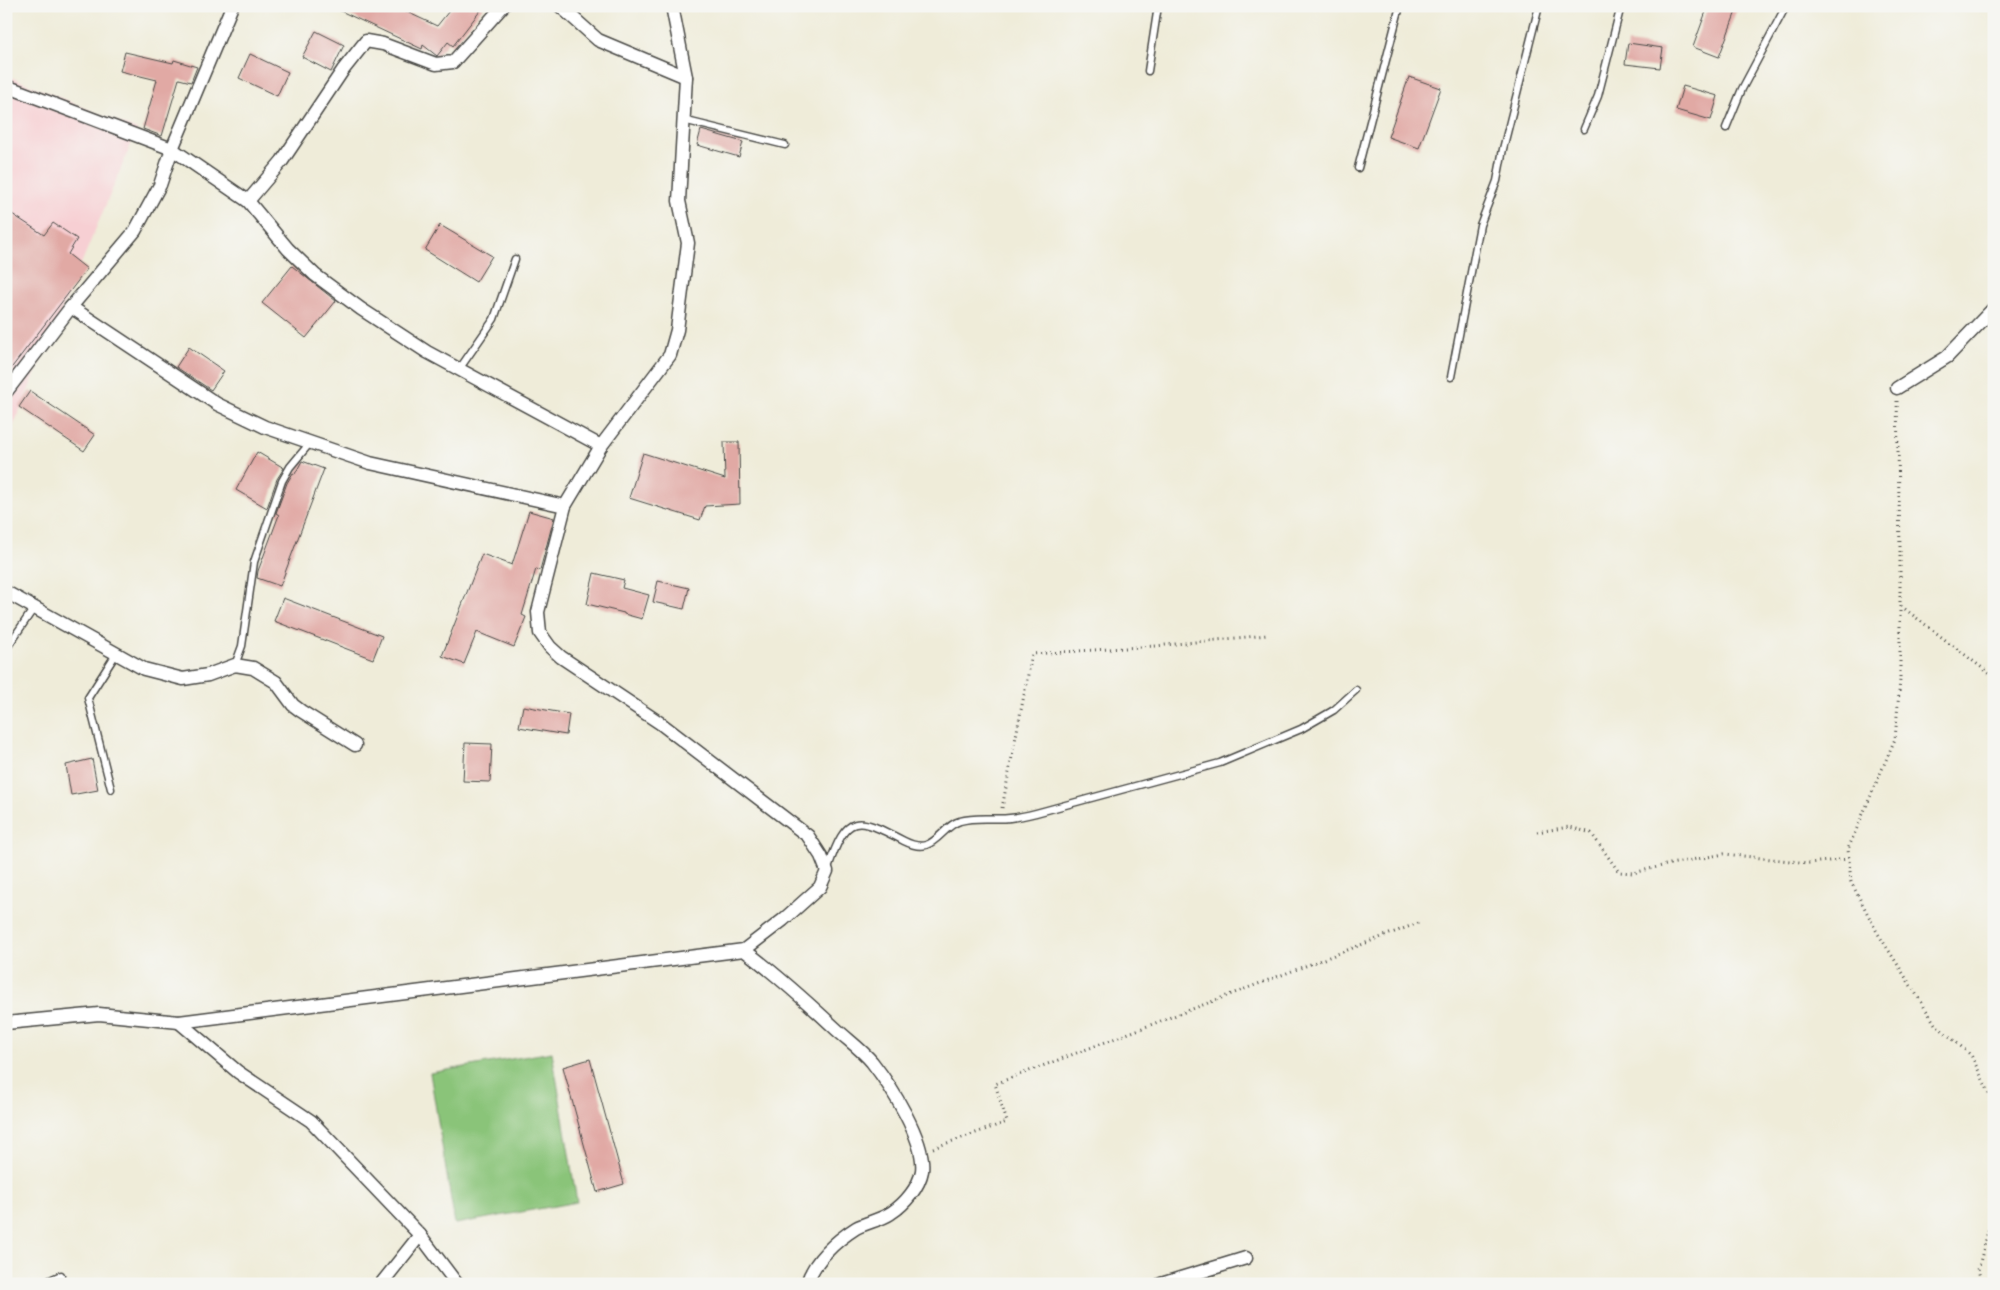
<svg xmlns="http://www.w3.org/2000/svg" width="2000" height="1290" font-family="'Libre Caslon Text',serif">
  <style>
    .built { fill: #f7cfd3 }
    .grass { fill: #8ac479; stroke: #5a7852 }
    .building { fill: #e1a9a4 }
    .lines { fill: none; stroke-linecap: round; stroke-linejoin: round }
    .service-casing { stroke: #484845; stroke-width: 9 }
    .minor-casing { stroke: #484845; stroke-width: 15 }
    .path { stroke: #484845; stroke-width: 3; stroke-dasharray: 1 4; stroke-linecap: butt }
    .service { stroke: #fff; stroke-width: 6 }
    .minor { stroke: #fff; stroke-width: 12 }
  </style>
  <rect width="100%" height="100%" fill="#f6f6f2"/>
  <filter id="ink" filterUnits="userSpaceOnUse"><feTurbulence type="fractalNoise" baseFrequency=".02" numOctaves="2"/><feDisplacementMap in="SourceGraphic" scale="10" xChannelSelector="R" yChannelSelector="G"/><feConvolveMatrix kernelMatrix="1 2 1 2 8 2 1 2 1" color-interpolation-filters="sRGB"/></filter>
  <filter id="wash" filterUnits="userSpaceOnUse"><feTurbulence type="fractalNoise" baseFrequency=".0096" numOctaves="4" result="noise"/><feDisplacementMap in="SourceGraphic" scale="20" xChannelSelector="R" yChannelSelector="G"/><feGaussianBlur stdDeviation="1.12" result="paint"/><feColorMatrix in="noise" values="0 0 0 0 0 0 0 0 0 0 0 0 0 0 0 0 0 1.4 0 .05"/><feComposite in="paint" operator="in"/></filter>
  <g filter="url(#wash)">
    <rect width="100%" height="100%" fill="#efecd9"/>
    <polygon class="built" points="6,75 137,130 9,436 6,435"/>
    <polygon class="grass" points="552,1052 577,1202 455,1224 430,1073"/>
    <g id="blocks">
      <g class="building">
        <polygon points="330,6 394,6 437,26 453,6 484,6 453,46 448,42 437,56 423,45 422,49"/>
        <polygon points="1708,6 1738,6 1719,57 1693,47"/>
        <polygon points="316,31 344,45 331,72 302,57"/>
        <polygon points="1628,43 1663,48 1660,68 1625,64"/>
        <polygon points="125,52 173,63 174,60 197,67 191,82 179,79 162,136 143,129 157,80 120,71"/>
        <polygon points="250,54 288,72 277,96 239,78"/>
        <polygon points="1409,77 1441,88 1419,148 1388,137"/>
        <polygon points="1683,86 1718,96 1711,120 1676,110"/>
        <polygon points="701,130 743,142 739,157 697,145"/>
        <polygon points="6,210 44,235 53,223 77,239 68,254 87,269 6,375"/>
        <polygon points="440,225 492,256 476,282 425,250"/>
        <polygon points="292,266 336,301 306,338 262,303"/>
        <polygon points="189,347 224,371 211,390 176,367"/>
        <polygon points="30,391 95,435 84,451 19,407"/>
        <polygon points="724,442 739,442 740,504 705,506 700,520 629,498 643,453 725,479"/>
        <polygon points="257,452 284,468 277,479 267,508 236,490"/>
        <polygon points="302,461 324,469 280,586 257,578 258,571 279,515 276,513 287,483 293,473 295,474"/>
        <polygon points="529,511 554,518 540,570 536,569 522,615 526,617 514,647 477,632 464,664 442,656 482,554 512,565"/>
        <polygon points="594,573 624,580 622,588 649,595 642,619 624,614 624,613 587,604"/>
        <polygon points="658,581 689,588 684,609 653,602"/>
        <polygon points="283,598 382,636 373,659 274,621"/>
        <polygon points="523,706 569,714 566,735 519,727"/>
        <polygon points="465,743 492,744 490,782 463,781"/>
        <polygon points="92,759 98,790 71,795 66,765"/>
        <polygon points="590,1059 624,1184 597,1192 563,1067"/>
      </g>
    </g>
  </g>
  <g filter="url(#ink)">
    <use href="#blocks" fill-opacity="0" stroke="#484845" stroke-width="1"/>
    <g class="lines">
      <defs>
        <g id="service">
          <polyline points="1148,71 1158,6"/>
          <polyline points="683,120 785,145"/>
          <polyline points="1726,128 1742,89 1786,6"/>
          <polyline points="1584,129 1598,96 1621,6"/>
          <polyline points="1358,168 1400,6"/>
          <polyline points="460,368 494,319 515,259"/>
          <polyline points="1451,377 1480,225 1497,181 1503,149 1539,6"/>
          <polyline points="6,649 34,608"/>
          <polyline points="235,665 242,646 254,562 282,481 290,467 310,443"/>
          <polyline points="111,789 88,698 116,654"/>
          <path d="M828 868C847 812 856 816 904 841 910 844 919 847 926 845 939 841 947 824 960 821 977 816 994 820 1010 818 1019 817 1028 815 1036 813L1220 763 1301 729 1334 710 1356 690"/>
          <polyline points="41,1284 61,1275"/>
        </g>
        <g id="minor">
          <polyline points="560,6 598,40 686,77"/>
          <polyline points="6,86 172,149 248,201 288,249 315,275 361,309 427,352 601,446"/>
          <polyline points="248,201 282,161 343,70 366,41 383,44 436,64 453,62 503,6"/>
          <polyline points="71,307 217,404 265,427 370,463 565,506"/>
          <polyline points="1897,388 1947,357 1994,308"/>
          <polyline points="6,392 71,307 135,231 160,185 172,149 232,6"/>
          <polyline points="6,592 144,669 183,679 208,675 235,665 253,668 276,682 293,705 301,711 355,745"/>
          <path d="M744 950C776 974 806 1001 836 1029 848 1040 862 1050 872 1062 890 1085 926 1141 922 1171 919 1187 905 1204 891 1213 881 1220 867 1222 856 1228 837 1240 813 1261 807 1284"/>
          <polyline points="179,1022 238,1072 311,1121 420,1235 457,1284"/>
          <polyline points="6,1023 99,1014 179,1022 744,950 783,920 820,887 827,871 821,856 808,836 660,723 561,657 550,647 540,633 538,612 565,506 601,446 670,355 677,330 688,243 679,201 686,77 672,6"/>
          <polyline points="381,1284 420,1235"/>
          <polyline points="1161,1284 1246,1258"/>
        </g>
      </defs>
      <use href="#service" class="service-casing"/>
      <use href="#minor" class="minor-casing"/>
      <g class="path">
        <polyline points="1897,401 1900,547 1900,680 1895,739 1848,849 1851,882 1877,932 1935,1024 1971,1055 1994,1103"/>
        <polyline points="1901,606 1994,677"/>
        <polyline points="1002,808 1032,654 1155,646 1267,635"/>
        <polyline points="1537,832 1570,827 1591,833 1619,872 1633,873 1670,864 1724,854 1809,863 1849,859"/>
        <polyline points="933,1148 1007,1122 995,1084 1421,922"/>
        <polyline points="1982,1284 1978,1270 1994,1208"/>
      </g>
      <use href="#service" class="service"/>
      <use href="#minor" class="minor"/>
    </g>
  </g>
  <rect width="2000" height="1290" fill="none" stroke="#f6f6f2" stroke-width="25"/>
</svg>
